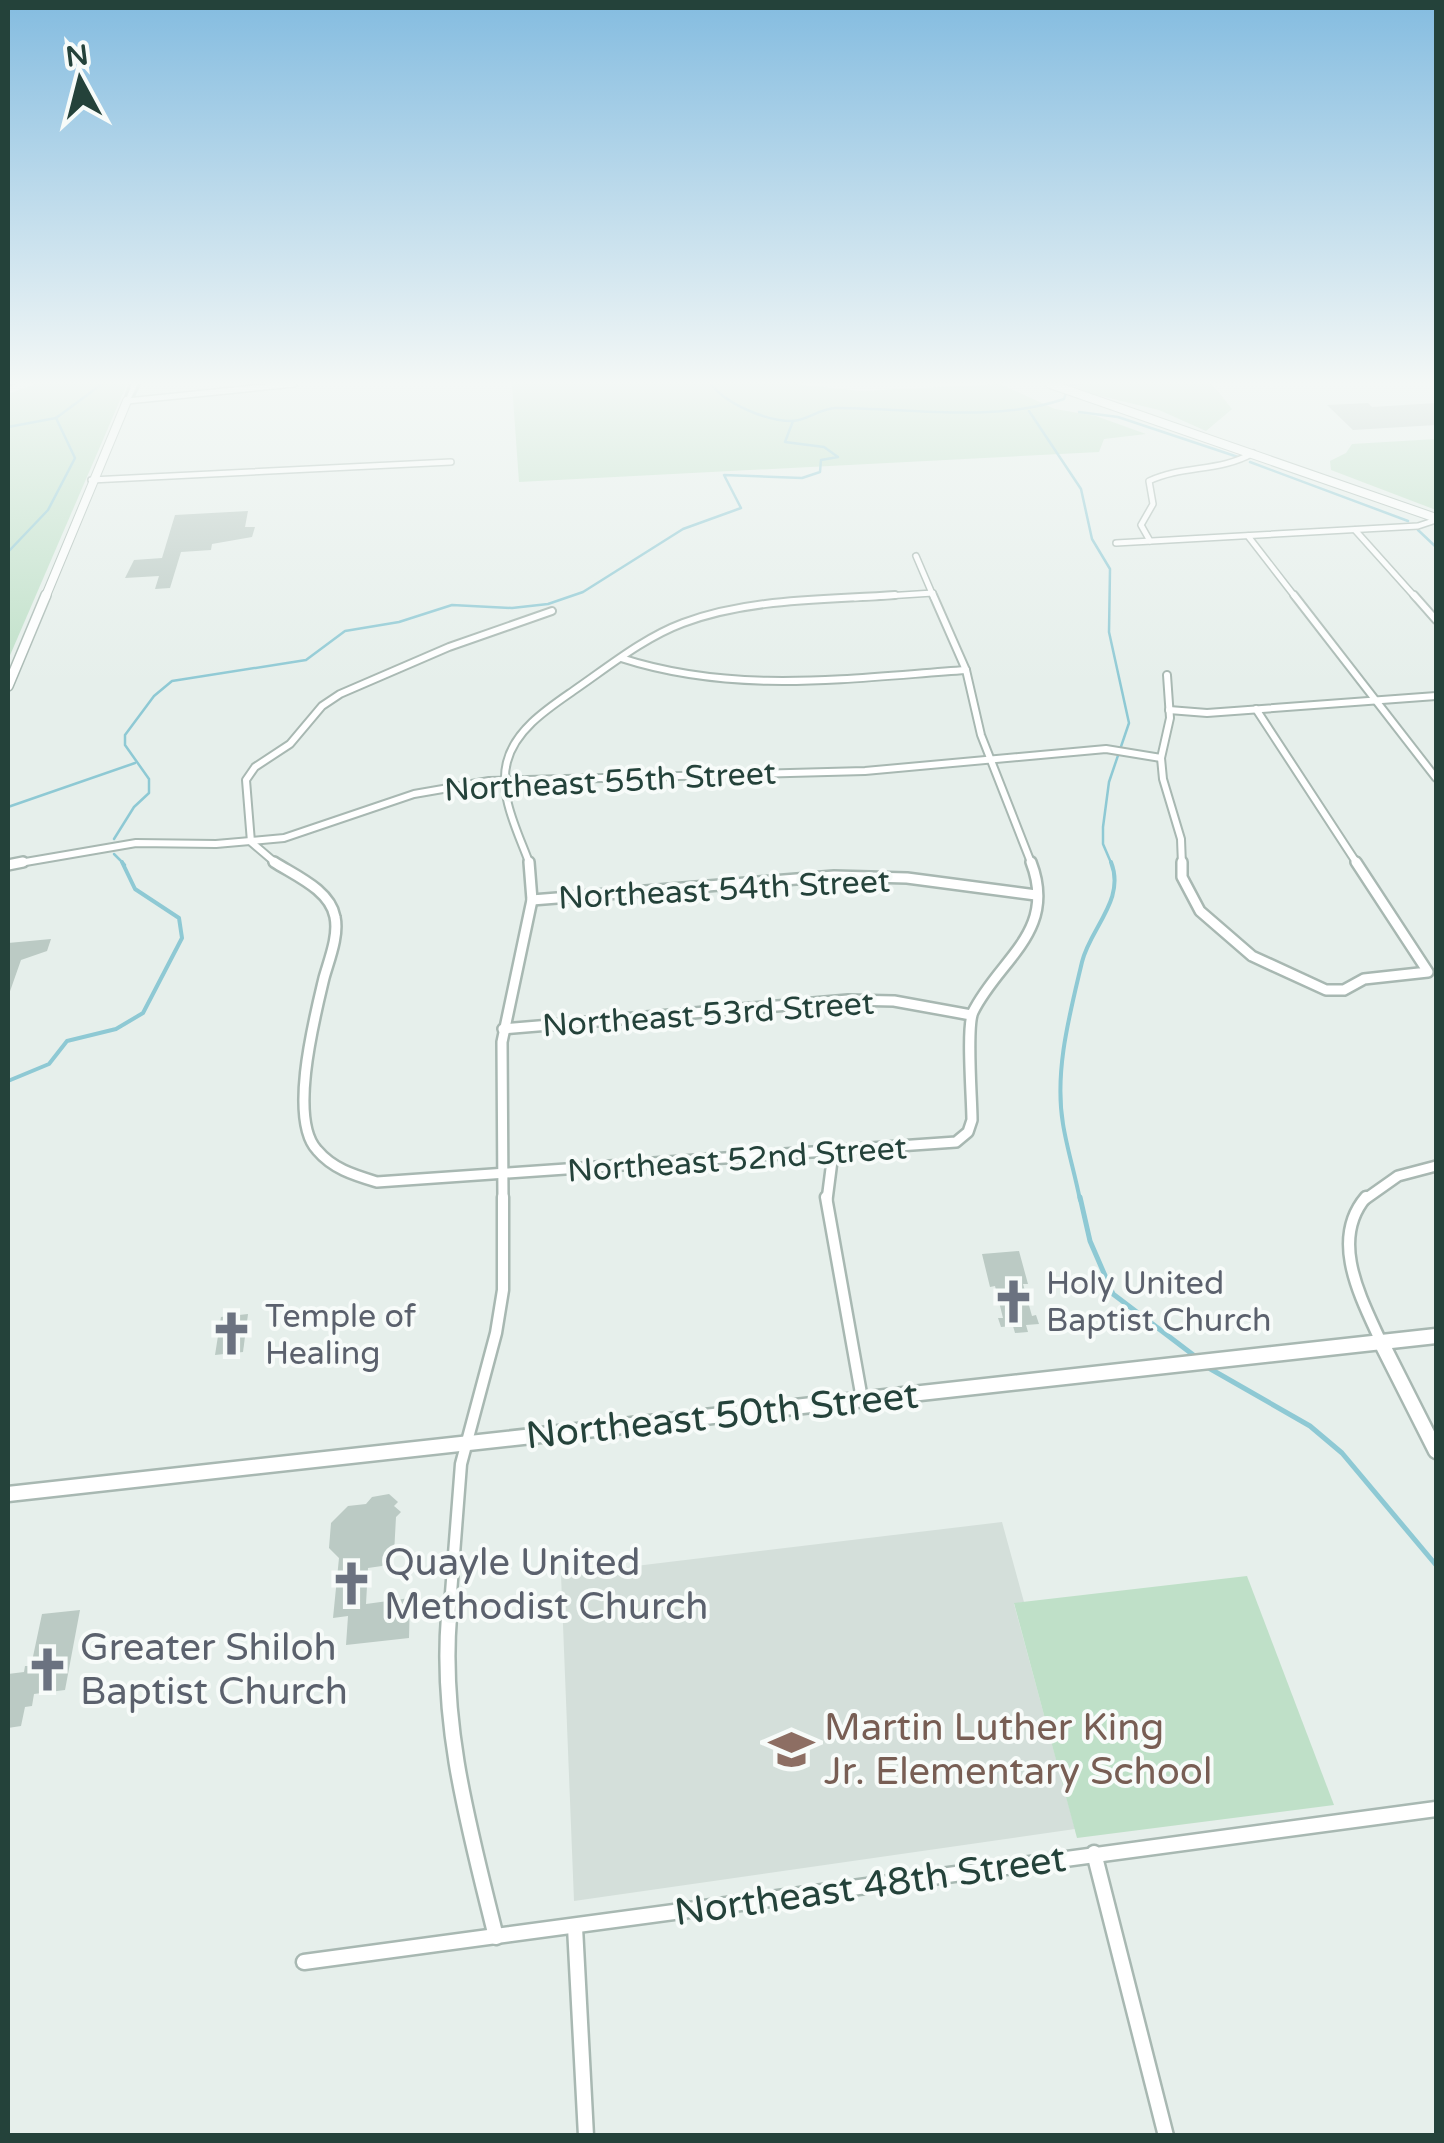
<svg xmlns="http://www.w3.org/2000/svg" width="1444" height="2143" font-family="'Varela Round',sans-serif">
  <style>
    .built { fill: #d4dfda }
    .green { fill: #bfe0c8 }
    .lines { fill: none; stroke-linecap: round; stroke-linejoin: round }
    .stream-far2 { stroke: #8ec9d4; stroke-width: 2.5 }
    .stream-far1 { stroke: #8ec9d4; stroke-width: 4 }
    .stream { stroke: #8ec9d4; stroke-width: 5 }
    .building { fill: #bbcac4 }
    .minor-far4-casing { stroke: #a8b8b2; stroke-width: 8 }
    .minor-far3-casing { stroke: #a8b8b2; stroke-width: 10 }
    .minor-far2-casing { stroke: #a8b8b2; stroke-width: 14 }
    .minor-far1-casing { stroke: #a8b8b2; stroke-width: 15 }
    .minor-casing { stroke: #a8b8b2; stroke-width: 19 }
    .tertiary-far2-casing { stroke: #a8b8b2; stroke-width: 10 }
    .tertiary-far1-casing { stroke: #a8b8b2; stroke-width: 12 }
    .tertiary-casing { stroke: #a8b8b2; stroke-width: 19 }
    .secondary-casing { stroke: #a4bbb3; stroke-width: 6 }
    .motorway-casing { stroke: #c2cac8; stroke-width: 4 }
    .minor-far4 { stroke: #fff; stroke-width: 5 }
    .minor-far3 { stroke: #fff; stroke-width: 6 }
    .minor-far2 { stroke: #fff; stroke-width: 9 }
    .minor-far1 { stroke: #fff; stroke-width: 10 }
    .minor { stroke: #fff; stroke-width: 14 }
    .tertiary-far2 { stroke: #fff; stroke-width: 8 }
    .tertiary-far1 { stroke: #fff; stroke-width: 9 }
    .tertiary { stroke: #fff; stroke-width: 14 }
    .secondary { fill: #fff; fill-rule: evenodd }
    .motorway { fill: #2f6f62; fill-rule: evenodd }
    .labels { text-anchor: middle; stroke-width: 8; stroke-linejoin: round; paint-order: stroke }
    .street-label { font-size: 32px; fill: #24423a; stroke: #f7fbf9 }
    .worship-label { font-size: 32px; fill: #5b616d; stroke: #f7fbf9; text-anchor: start }
    .near-street-label { font-size: 38px; fill: #24423a; stroke: #f7fbf9 }
    .near-worship-label { font-size: 38px; fill: #5b616d; stroke: #f7fbf9; text-anchor: start }
    .near-education-label { font-size: 38px; fill: #785e54; stroke: #f7fbf9; text-anchor: start }
  </style>
  <rect width="100%" height="100%" fill="#e6efeb"/>
  <polygon class="built" points="1002,1522 1024,1602 1014,1604 1075,1829 574,1901 561,1575"/>
  <g class="green">
    <polygon points="35,384 127,384 8,660 8,394"/>
    <polygon points="512,384 795,384 861,391 1000,384 1055,409 1096,416 1146,434 1104,439 1099,452 519,482"/>
    <polygon points="1073,384 1212,384 1232,409 1206,431 1159,410 1084,392"/>
    <polygon points="1436,439 1436,510 1331,470 1330,461 1346,453 1352,444"/>
    <polygon points="1247,1576 1334,1805 1077,1838 1014,1603"/>
  </g>
  <g class="lines">
    <g class="stream-far2">
      <path d="M711 384C726 404 766 421 792 421 807 421 820 408 836 408 910 408 993 423 1064 399L1068 386 1079 384"/>
      <polyline points="1029,411 1081,489 1092,539 1110,569 1109,632 1129,723 1109,782 1103,827 1103,844 1112,865"/>
      <polyline points="1079,412 1118,417 1238,457"/>
      <polyline points="56,418 102,384"/>
      <polyline points="8,427 56,418"/>
      <polyline points="1250,462 1408,521"/>
      <polyline points="1418,530 1436,547"/>
      <polyline points="8,552 48,510 75,458 56,418"/>
      <polyline points="8,807 135,763"/>
      <polyline points="114,839 134,807 149,793 149,779 125,745 125,735 154,696 172,681 306,660 345,631 399,622 452,605 512,608 548,604 583,592 683,529 741,508 724,475 802,478 820,472 821,460 838,457 824,447 785,442 793,421"/>
      <polyline points="114,854 125,865"/>
    </g>
    <g class="stream-far1">
      <polyline points="8,1081 49,1064 67,1041 116,1029 143,1013 182,938 179,918 135,889 122,862"/>
      <path d="M1080 1200C1075 1174 1067 1149 1063 1124 1054 1071 1070 1013 1082 962 1090 928 1126 900 1111 862"/>
    </g>
    <g class="stream">
      <polyline points="1080,1197 1090,1241 1113,1294 1196,1357"/>
      <polyline points="1207,1367 1310,1426 1342,1453 1436,1565"/>
    </g>
  </g>
  <g class="building">
    <polygon points="1368,403 1372,407 1436,403 1436,425 1353,430 1327,405"/>
    <polygon points="248,511 245,527 255,527 252,537 212,544 211,550 181,552 170,588 155,589 159,576 125,578 134,560 162,558 175,515"/>
    <polygon points="51,939 47,951 21,960 8,997 8,943"/>
    <polygon points="1019,1251 1028,1284 1023,1284 1032,1316 1036,1315 1039,1324 1026,1325 1028,1332 1015,1333 1013,1326 1001,1327 998,1318 1003,1318 995,1286 990,1287 982,1254"/>
    <polygon points="248,1314 243,1352 215,1355 221,1317"/>
    <polygon points="389,1494 398,1502 394,1506 401,1512 396,1517 394,1554 382,1566 368,1568 366,1604 410,1598 409,1638 346,1645 348,1616 333,1618 339,1558 329,1548 331,1523 348,1506 366,1504 372,1497"/>
    <polygon points="80,1610 65,1690 34,1694 32,1706 25,1707 21,1726 8,1728 8,1674 24,1672 25,1666 31,1666 42,1614"/>
  </g>
  <g class="lines">
    <defs>
      <g id="minor-far4">
        <polyline points="127,401 294,384"/>
        <polyline points="91,480 451,462"/>
        <polyline points="1355,530 1416,598"/>
        <polyline points="1248,536 1296,598"/>
        <path d="M1150 541 1141 525 1153 504 1149 481C1183 465 1220 472 1253 453"/>
        <polyline points="1116,543 1418,526 1436,520"/>
        <polyline points="916,556 934,598"/>
        <polyline points="855,598 933,593"/>
      </g>
      <g id="minor-far3">
        <polyline points="933,595 966,670 981,735 1032,865"/>
        <polyline points="1294,595 1436,778"/>
        <polyline points="1414,595 1436,620"/>
        <path d="M621 658C735 695 849 678 966 670"/>
        <polyline points="1167,675 1170,718 1161,758 1163,779 1181,839 1182,865"/>
        <polyline points="1256,709 1358,865"/>
        <polyline points="1169,710 1207,713 1436,696"/>
        <polyline points="8,865 136,843 216,844 284,838 414,794 489,781 865,771 1106,749 1161,758"/>
        <polyline points="278,865 251,842 246,780 255,767 290,744 322,706 340,694 449,647 552,611"/>
        <path d="M530 865C519 834 498 796 507 762 515 730 547 709 573 691 608 667 643 638 683 623 750 598 825 600 895 595"/>
      </g>
      <g id="minor-far2">
        <path d="M274 862C296 876 330 890 335 917 339 936 329 960 324 978 315 1016 288 1119 317 1150 333 1169 354 1175 377 1182L956 1142 968 1132 972 1120C972 1099 966 1027 973 1012 999 959 1058 932 1031 862"/>
        <polyline points="1182,862 1182,877 1200,911 1252,956 1326,990 1344,990 1364,979 1428,972 1356,862"/>
        <polyline points="8,865 23,862"/>
        <polyline points="532,900 834,876 907,878 1036,895"/>
        <polyline points="503,1029 848,1000 894,1001 971,1015"/>
        <polyline points="503,1200 502,1042 532,900 529,862"/>
        <polyline points="827,1200 833,1153"/>
        <polyline points="1364,1200 1398,1176 1436,1166"/>
      </g>
      <g id="minor-far1">
        <polyline points="826,1197 862,1399"/>
        <path d="M1366 1197C1329 1240 1361 1298 1381 1342"/>
        <polyline points="449,1619 461,1464 496,1333 503,1290 503,1197"/>
      </g>
      <g id="minor">
        <path d="M449 1616C440 1727 470 1831 496 1937"/>
        <polyline points="1094,1853 1166,2136"/>
        <polyline points="575,1927 586,2136"/>
        <polyline points="304,1962 1436,1809"/>
      </g>
      <g id="tertiary-far2">
        <polyline points="1050,384 1436,518"/>
        <polyline points="45,598 127,401"/>
      </g>
      <polyline id="tertiary-far1" points="8,686 46,595"/>
      <g id="tertiary">
        <polyline points="1381,1342 1436,1451"/>
        <polyline points="8,1494 1436,1336"/>
      </g>
      <polygon id="secondary" points="132,384 138,384 129,402 125,402"/>
      <polygon id="motorway" points="8,384 14,384 8,387"/>
    </defs>
    <use href="#minor-far4" class="minor-far4-casing"/>
    <use href="#minor-far3" class="minor-far3-casing"/>
    <use href="#minor-far2" class="minor-far2-casing"/>
    <use href="#minor-far1" class="minor-far1-casing"/>
    <use href="#minor" class="minor-casing"/>
    <use href="#tertiary-far2" class="tertiary-far2-casing"/>
    <use href="#tertiary-far1" class="tertiary-far1-casing"/>
    <use href="#tertiary" class="tertiary-casing"/>
    <use href="#secondary" class="secondary-casing"/>
    <use href="#motorway" class="motorway-casing"/>
    <use href="#minor-far4" class="minor-far4"/>
    <use href="#minor-far3" class="minor-far3"/>
    <use href="#minor-far2" class="minor-far2"/>
    <use href="#minor-far1" class="minor-far1"/>
    <use href="#minor" class="minor"/>
    <use href="#tertiary-far2" class="tertiary-far2"/>
    <use href="#tertiary-far1" class="tertiary-far1"/>
    <use href="#tertiary" class="tertiary"/>
    <use href="#secondary" class="secondary"/>
    <use href="#motorway" class="motorway"/>
  </g>
  <linearGradient id="sky" x2="0" y2="1"><stop stop-color="#84bce0"/><stop offset="0.56" stop-color="#f4f8f6"/><stop offset="1" stop-color="#f4f8f6" stop-opacity="0"/></linearGradient>
  <rect width="1444" height="684" fill="url(#sky)"/>
  <defs>
    <symbol id="church-bare" viewBox="-9 -9 18 18"><path d="M-1.2-6h2.4v3.5h3.3v2.4h-3.3V6h-2.4V-.1h-3.3v-2.4h3.3Z" fill="#6b7280" stroke="#f7fbf9" stroke-width="2.5" paint-order="stroke"/></symbol>
    <symbol id="school-bare" viewBox="-9 -9 18 18"><path d="M0-5L7-2L0 1L-7-2ZM-4 1L0 2.5L4 1V4Q0 6-4 4Z" fill="#8d6e63" stroke="#f7fbf9" stroke-width="2.5" paint-order="stroke"/></symbol>
  </defs>
  <g fill-rule="evenodd">
    <use href="#church-bare" x="982" y="1270" width="63" height="63"/>
    <use href="#church-bare" x="200" y="1302" width="63" height="63"/>
    <use href="#church-bare" x="320" y="1552" width="63" height="63"/>
    <use href="#church-bare" x="16" y="1638" width="63" height="63"/>
    <use href="#school-bare" x="760" y="1718" width="63" height="63"/>
  </g>
  <g class="labels">
    <g class="street-label">
      <text transform="translate(610 781) rotate(-3)" y="11">Northeast 55th Street</text>
      <text transform="translate(724 889) rotate(-3)" y="11">Northeast 54th Street</text>
      <text transform="translate(708 1014) rotate(-4)" y="11">Northeast 53rd Street</text>
      <text transform="translate(737 1159) rotate(-4)" y="11">Northeast 52nd Street</text>
    </g>
    <g class="worship-label">
      <text x="1046" y="1294">Holy United<tspan x="1046" dy="37">Baptist Church</tspan></text>
      <text x="265" y="1327">Temple of<tspan x="265" dy="37">Healing</tspan></text>
    </g>
    <g class="near-street-label">
      <text transform="translate(722 1415) rotate(-6)" y="13">Northeast 50th Street</text>
      <text transform="translate(870 1885) rotate(-8)" y="13">Northeast 48th Street</text>
    </g>
    <g class="near-worship-label">
      <text x="384" y="1575">Quayle United<tspan x="384" dy="44">Methodist Church</tspan></text>
      <text x="80" y="1660">Greater Shiloh<tspan x="80" dy="44">Baptist Church</tspan></text>
    </g>
    <g class="near-education-label">
      <text x="824" y="1740">Martin Luther King<tspan x="824" dy="44">Jr. Elementary School</tspan></text>
    </g>
  </g>
  <rect width="1444" height="2143" fill="none" stroke="#24423a" stroke-width="20"/>
  <g transform="translate(80 80) rotate(353)" stroke="#f7fbf9" stroke-width="8" paint-order="stroke">
  <path d="M0-8L18 38L0 25L-18 38Z" fill="#24423a"/>
  <text y="-15" font-size="28" font-weight="bold" text-anchor="middle" fill="#24423a">N</text>
  </g>
</svg>
